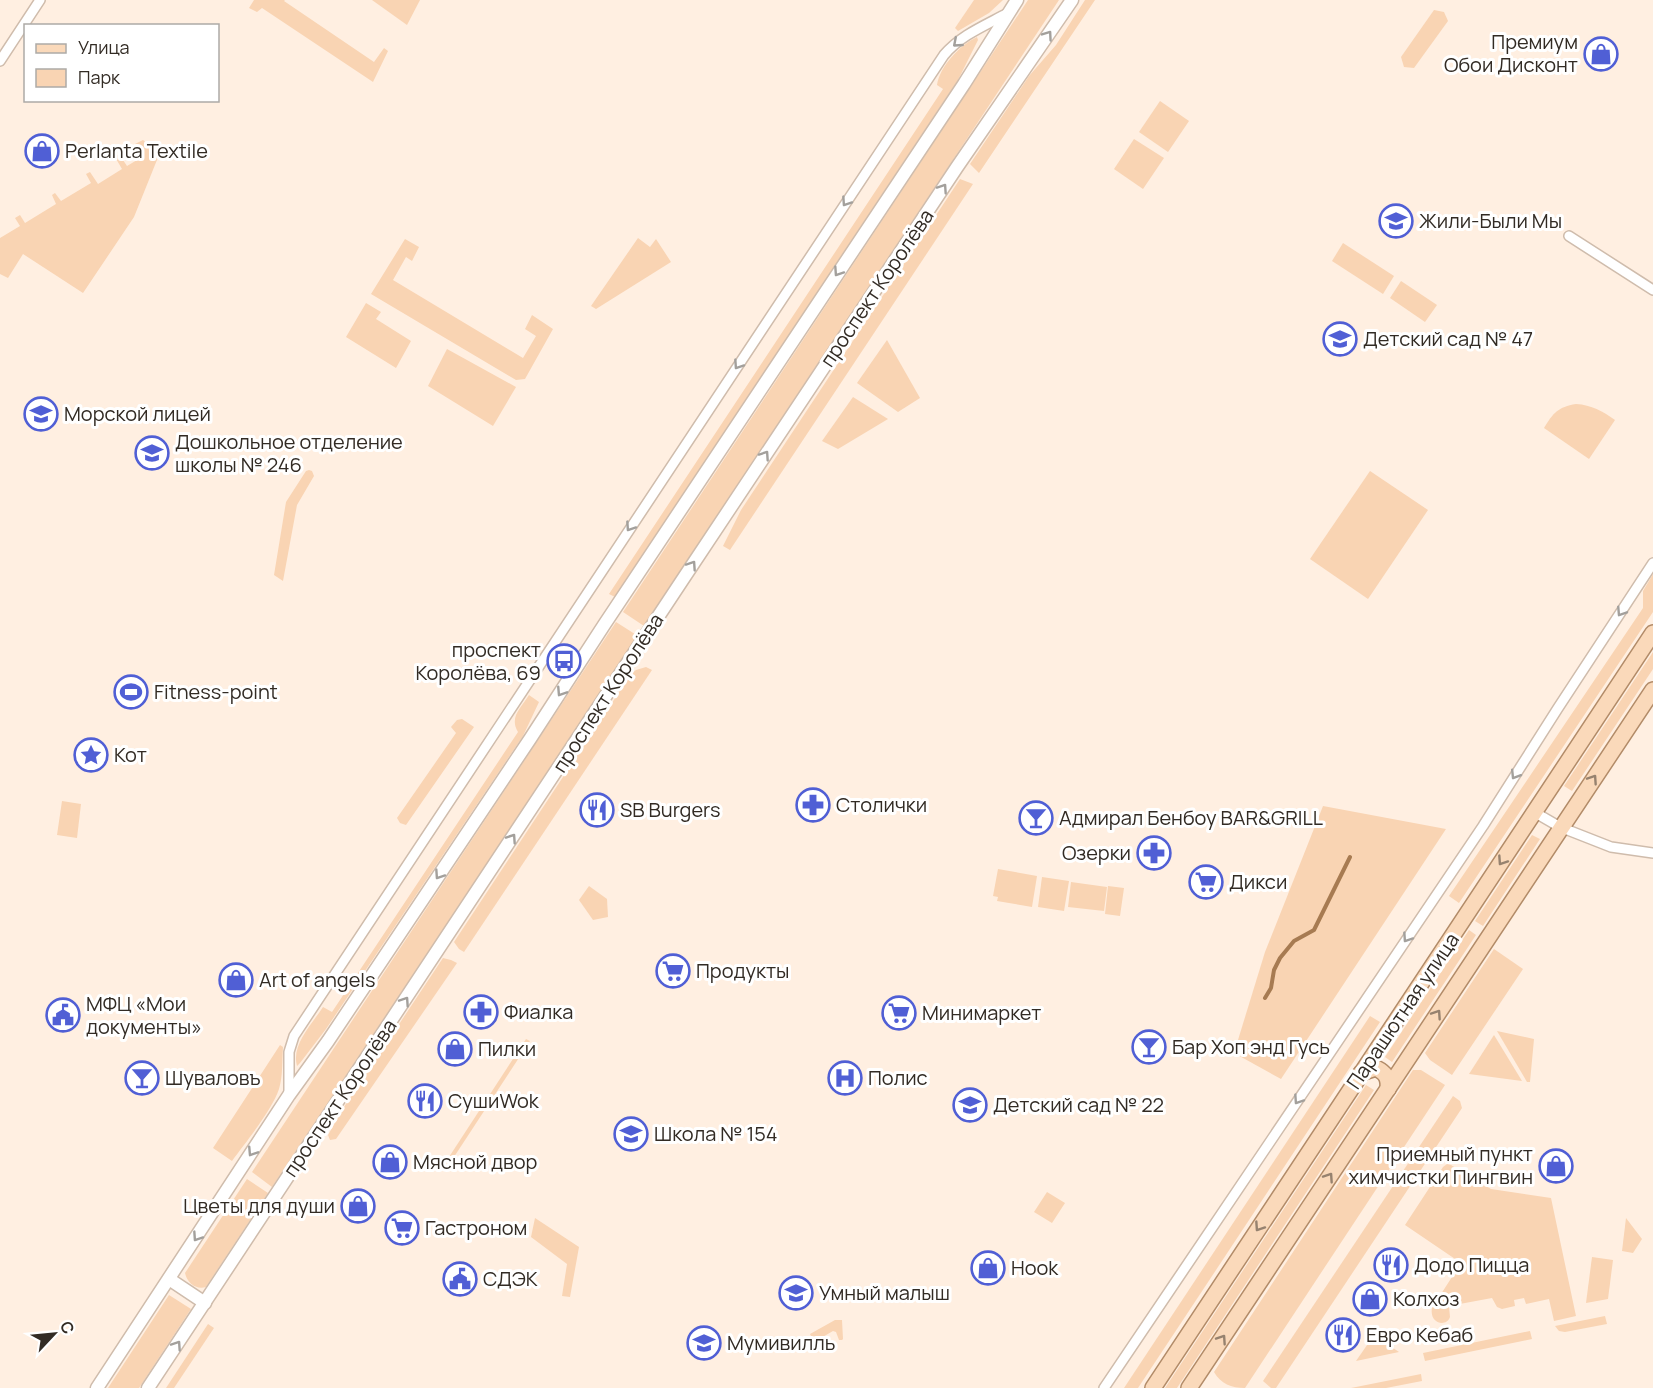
<svg xmlns="http://www.w3.org/2000/svg" width="1653" height="1388" font-family="Manrope,sans-serif">
  <style>
    .green { fill: #f9d4b3 }
    .lines { fill: none; stroke-linecap: round; stroke-linejoin: round }
    .stream { stroke: #a77b52; stroke-width: 4 }
    .minor-casing { stroke: #cfbcac; stroke-width: 12 }
    .tertiary-casing { stroke: #cfbcac; stroke-width: 15 }
    .primary-casing { stroke: #b28b68; stroke-width: 18 }
    .minor { stroke: #fff; stroke-width: 9 }
    .tertiary { stroke: #fff; stroke-width: 12 }
    .primary { stroke: #fad9ba; stroke-width: 15 }
    .oneway { stroke: #a3a09c }
    .oneway2 { stroke: #96826f }
    .labels { text-anchor: middle; stroke-width: 6; stroke-linejoin: round; paint-order: stroke }
    .poi-label { font-size: 20px; fill: #322b24; stroke: #fff; text-anchor: start }
    .street-label { font-size: 20px; fill: #322b24; stroke: #fff }
  </style>
  <rect width="100%" height="100%" fill="#ffefe1"/>
  <g class="green">
    <polygon points="254,0 285,0 284,1 374,62 384,48 388,51 373,82 262,8 257,12 249,8"/>
    <polygon points="372,0 420,0 407,25"/>
    <polygon points="974,0 1003,0 989,13 958,31 955,28"/>
    <polygon points="1028,0 1059,0 644,626 623,612"/>
    <polygon points="1085,0 1095,0 979,173 970,164 1029,76 1056,45"/>
    <polygon points="1434,10 1444,12 1448,21 1414,68 1404,67 1401,57"/>
    <path d="M977 37 978 40 958 80 615 597 609 594 943 89 937 85C940 66 960 45 977 37Z"/>
    <polygon points="1160,101 1189,121 1168,152 1139,132"/>
    <polygon points="1134,139 1164,158 1143,189 1114,169"/>
    <polygon points="143,140 154,149 162,144 163,145 134,217 83,293 23,254 8,278 0,274 0,238 20,226 15,218 20,215 25,223 56,204 52,195 55,193 61,201 91,183 86,174 90,172 98,184 122,169 115,157 119,154 127,166 142,157 135,144"/>
    <polygon points="960,179 973,184 730,550 723,546 741,510"/>
    <polygon points="638,238 650,247 656,239 671,262 596,309 591,306"/>
    <polygon points="405,239 419,247 412,261 406,257 393,280 523,358 536,336 525,329 532,315 553,329 525,379 516,380 371,294"/>
    <polygon points="1343,243 1394,276 1383,294 1332,261"/>
    <polygon points="1401,281 1437,305 1425,322 1390,298"/>
    <polygon points="366,303 381,312 376,319 411,341 396,368 346,337"/>
    <polygon points="887,340 920,398 898,412 857,383"/>
    <polygon points="447,349 516,387 493,426 428,386"/>
    <polygon points="853,397 888,419 838,449 822,441"/>
    <path d="M1576 404C1592 405 1602 411 1615 420L1589 459 1544 428C1553 413 1558 407 1576 404Z"/>
    <polygon points="309,470 312,471 314,476 297,505 283,581 274,575 286,502 306,471"/>
    <polygon points="1370,471 1428,510 1368,599 1310,559"/>
    <polygon points="1653,574 1653,612 1459,903 1449,896 1643,608 1643,591"/>
    <polygon points="616,622 638,636 272,1187 252,1172"/>
    <polygon points="1653,652 1653,669 1572,791 1564,786"/>
    <polygon points="646,667 652,670 464,952 459,949 454,942 631,674 636,670"/>
    <path d="M529 695 539 702 523 736 326 1029 300 1063 297 1066C291 1045 312 1024 323 1007L332 1012 518 732C509 717 521 708 529 695Z"/>
    <polygon points="462,719 474,727 406,825 400,823 397,818 456,733 451,727 457,720"/>
    <polygon points="62,801 81,804 77,838 57,835"/>
    <polygon points="1323,806 1446,829 1281,1079 1234,1053 1265,952"/>
    <polygon points="1532,835 1540,839 1483,926 1475,921"/>
    <polygon points="998,869 1037,876 1032,907 997,901 998,897 993,896"/>
    <polygon points="1042,877 1069,881 1064,911 1038,907"/>
    <polygon points="1071,882 1107,887 1104,911 1068,907"/>
    <polygon points="589,886 607,899 608,917 593,920 579,900"/>
    <polygon points="1108,886 1124,888 1120,916 1105,914"/>
    <polygon points="1469,930 1476,935 1392,1062 1385,1057"/>
    <polygon points="1494,949 1523,969 1452,1075 1430,1060 1425,1053"/>
    <polygon points="443,958 451,960 457,963 336,1139 330,1140 328,1135 344,1107"/>
    <polygon points="1370,1016 1380,1022 1138,1388 1124,1388"/>
    <polygon points="1497,1031 1534,1039 1530,1082 1527,1082"/>
    <polygon points="1494,1035 1522,1081 1469,1074"/>
    <polygon points="526,1039 530,1041 452,1160 449,1157"/>
    <path d="M280 1045 283 1047C282 1061 283 1076 279 1089 272 1110 246 1142 232 1161L213 1148Z"/>
    <path d="M1413 1070H1421L1445 1085 1245 1388C1231 1388 1221 1384 1214 1372Z"/>
    <polygon points="1366,1085 1374,1090 1177,1388 1165,1388"/>
    <polygon points="1453,1096 1460,1101 1462,1108 1276,1388 1271,1388 1263,1381"/>
    <path d="M1447 1164 1451 1165 1491 1189 1551 1198 1576 1316 1554 1321 1549 1299 1526 1304 1524 1298 1514 1300 1515 1306 1502 1309 1497 1307 1492 1298 1449 1306C1449 1307 1450 1316 1450 1317 1446 1328 1429 1323 1432 1308L1461 1263 1405 1225 1443 1167Z"/>
    <path d="M247 1179 268 1193 206 1287C196 1290 187 1283 185 1273Z"/>
    <polygon points="1047,1192 1065,1203 1052,1223 1034,1212"/>
    <polygon points="535,1218 579,1247 570,1297 562,1296 567,1264 531,1237"/>
    <polygon points="1626,1218 1642,1239 1633,1253 1622,1251"/>
    <polygon points="1592,1257 1613,1260 1608,1299 1586,1303"/>
    <polygon points="169,1295 191,1309 139,1388 108,1388"/>
    <polygon points="1605,1316 1607,1324 1565,1332 1559,1331 1555,1326"/>
    <polygon points="835,1320 842,1320 843,1339 842,1340 839,1340 836,1332 833,1331 814,1342 810,1334"/>
    <polygon points="208,1324 214,1328 174,1388 166,1388"/>
    <polygon points="1530,1331 1532,1339 1425,1361 1423,1353"/>
    <polygon points="1374,1335 1399,1352 1356,1361"/>
    <polygon points="1421,1374 1422,1381 1386,1388 1351,1388"/>
  </g>
  <g class="lines">
    <polyline class="stream" points="1265,998 1271,988 1274,970 1280,958 1294,941 1314,930 1350,857"/>
    <defs>
      <g id="minor">
        <polyline points="0,61 40,0"/>
        <polyline points="1569,236 1653,290"/>
        <polyline points="1534,812 1560,827 1611,847 1653,853"/>
        <path d="M289 1095V1052L294 1036 891 135 944 55C961 35 984 26 1008 13"/>
        <polyline points="1104,1388 1483,826 1558,708 1653,563"/>
      </g>
      <g id="tertiary">
        <polyline points="169,1279 205,1303"/>
        <polyline points="97,1388 289,1095 328,1041 530,739 604,625 964,84 1017,0"/>
        <polyline points="148,1388 685,576 957,167 1072,0"/>
      </g>
      <g id="primary">
        <path d="M1361 1073 1376 1068C1386 1073 1389 1078 1388 1089"/>
        <polyline points="1153,1388 1653,633"/>
        <polyline points="1189,1388 1653,690"/>
      </g>
    </defs>
    <use href="#minor" class="minor-casing"/>
    <use href="#tertiary" class="tertiary-casing"/>
    <use href="#primary" class="primary-casing"/>
    <use href="#minor" class="minor"/>
    <use href="#tertiary" class="tertiary"/>
    <use href="#primary" class="primary"/>
  </g>
  <defs><path id="oneway-chevron" d="M-2-3.5L2.5 0L-2 3.5" fill="none" stroke-width="1.6" stroke-linecap="round" stroke-linejoin="round" transform="scale(1.5)"/></defs>
  <g class="oneway">
    <use href="#oneway-chevron" transform="translate(1048 35) rotate(-55)"/>
    <use href="#oneway-chevron" transform="translate(957 43) rotate(139)"/>
    <use href="#oneway-chevron" transform="translate(943 188) rotate(-56)"/>
    <use href="#oneway-chevron" transform="translate(846 202) rotate(124)"/>
    <use href="#oneway-chevron" transform="translate(838 272) rotate(124)"/>
    <use href="#oneway-chevron" transform="translate(738 365) rotate(124)"/>
    <use href="#oneway-chevron" transform="translate(765 455) rotate(-56)"/>
    <use href="#oneway-chevron" transform="translate(630 527) rotate(124)"/>
    <use href="#oneway-chevron" transform="translate(692 565) rotate(-56)"/>
    <use href="#oneway-chevron" transform="translate(1621 612) rotate(123)"/>
    <use href="#oneway-chevron" transform="translate(561 692) rotate(123)"/>
    <use href="#oneway-chevron" transform="translate(1515 775) rotate(122)"/>
    <use href="#oneway-chevron" transform="translate(512 838) rotate(-56)"/>
    <use href="#oneway-chevron" transform="translate(439 875) rotate(124)"/>
    <use href="#oneway-chevron" transform="translate(1407 938) rotate(124)"/>
    <use href="#oneway-chevron" transform="translate(405 1001) rotate(-56)"/>
    <use href="#oneway-chevron" transform="translate(1298 1100) rotate(124)"/>
    <use href="#oneway-chevron" transform="translate(252 1152) rotate(123)"/>
    <use href="#oneway-chevron" transform="translate(197 1237) rotate(124)"/>
    <use href="#oneway-chevron" transform="translate(177 1345) rotate(-56)"/>
  </g>
  <g class="oneway2">
    <use href="#oneway-chevron" transform="translate(1593 779) rotate(-56)"/>
    <use href="#oneway-chevron" transform="translate(1502 861) rotate(124)"/>
    <use href="#oneway-chevron" transform="translate(1437 1014) rotate(-56)"/>
    <use href="#oneway-chevron" transform="translate(1329 1177) rotate(-56)"/>
    <use href="#oneway-chevron" transform="translate(1259 1227) rotate(124)"/>
    <use href="#oneway-chevron" transform="translate(1222 1339) rotate(-56)"/>
  </g>
  <defs>
    <symbol id="shop-ring" viewBox="-11 -11 22 22"><circle r="9.5" fill="#fff" stroke="#505fd5" stroke-width="1.5"/><path d="M-5-2.5h2.3a2.7 3.5 0 0 1 5.4 0H5L5.5 6h-11ZM-1.5-2.5h3a1.5 2.3 0 0 0-3 0Z" fill="#505fd5"/></symbol>
    <symbol id="school-ring" viewBox="-11 -11 22 22"><circle r="9.5" fill="#fff" stroke="#505fd5" stroke-width="1.5"/><path d="M0-5L7-2L0 1L-7-2ZM-4 1L0 2.5L4 1V4Q0 6-4 4Z" fill="#505fd5"/></symbol>
    <symbol id="university-ring" viewBox="-11 -11 22 22"><circle r="9.5" fill="#fff" stroke="#505fd5" stroke-width="1.5"/><path d="M0-5L7-2L0 1L-7-2ZM-4 1L0 2.5L4 1V4Q0 6-4 4Z" fill="#505fd5"/></symbol>
    <symbol id="bus-ring" viewBox="-11 -11 22 22"><circle r="9.5" fill="#fff" stroke="#505fd5" stroke-width="1.5"/><path d="M-5-6H5V4H4V6H2V4H-2V6H-4V4H-5ZM-3.5-4V0h7V-4ZM-3.5 1.2v1.5H-2V1.2ZM2 1.2v1.5H3.5V1.2Z" fill="#505fd5"/></symbol>
    <symbol id="stadium-ring" viewBox="-11 -11 22 22"><circle r="9.5" fill="#fff" stroke="#505fd5" stroke-width="1.5"/><path d="M0-5a6.5 5 0 1 0 0 10a6.5 5 0 1 0 0-10ZM-3.5-1.8h7v3.6h-7Z" fill="#505fd5"/></symbol>
    <symbol id="sight-ring" viewBox="-11 -11 22 22"><circle r="9.5" fill="#fff" stroke="#505fd5" stroke-width="1.5"/><path d="M0-6L1.8-2.2L6-1.7L2.9 1.2L3.7 5.4L0 3.3L-3.7 5.4L-2.9 1.2L-6-1.7L-1.8-2.2Z" fill="#505fd5"/></symbol>
    <symbol id="pharmacy-ring" viewBox="-11 -11 22 22"><circle r="9.5" fill="#fff" stroke="#505fd5" stroke-width="1.5"/><path d="M-2-6h4v4h4v4h-4v4h-4v-4h-4v-4h4Z" fill="#505fd5"/></symbol>
    <symbol id="restaurant-ring" viewBox="-11 -11 22 22"><circle r="9.5" fill="#fff" stroke="#505fd5" stroke-width="1.5"/><path d="M-5-6h1v4h1v-4h1v4h1v-4h1v5L-1.5 .5V6h-2V.5L-5-1ZM5-6V6H3V1.5H1.5Q1.5-4 5-6Z" fill="#505fd5"/></symbol>
    <symbol id="bar-ring" viewBox="-11 -11 22 22"><circle r="9.5" fill="#fff" stroke="#505fd5" stroke-width="1.5"/><path d="M-6-5H6L.8 .8V4.5H3.5V6h-7V4.5H-.8V.8Z" fill="#505fd5"/></symbol>
    <symbol id="supermarket-ring" viewBox="-11 -11 22 22"><circle r="9.5" fill="#fff" stroke="#505fd5" stroke-width="1.5"/><path d="M-6-5.5h2.5l.6 2H6L4.5 2H-2.5L-4.4-4H-6ZM-1.5 3.2a1.3 1.3 0 1 0 .1 0ZM3 3.2a1.3 1.3 0 1 0 .1 0Z" fill="#505fd5"/></symbol>
    <symbol id="civic-ring" viewBox="-11 -11 22 22"><circle r="9.5" fill="#fff" stroke="#505fd5" stroke-width="1.5"/><path d="M-.6-6.5H3V-4.5H.6V-3L4-1V1h2V6H-6V1h2V-1L-.6-3ZM-1.2 2.5V6h2.4V2.5Z" fill="#505fd5"/></symbol>
    <symbol id="hospital-ring" viewBox="-11 -11 22 22"><circle r="9.5" fill="#fff" stroke="#505fd5" stroke-width="1.5"/><path d="M-5-5h3v3.5h4V-5h3V5h-3V1.5h-4V5h-3Z" fill="#505fd5"/></symbol>
  </defs>
  <g fill-rule="evenodd">
    <use href="#shop-ring" x="1582" y="35" width="38" height="38"/>
    <use href="#shop-ring" x="23" y="132" width="38" height="38"/>
    <use href="#school-ring" x="1377" y="202" width="38" height="38"/>
    <use href="#school-ring" x="1321" y="320" width="38" height="38"/>
    <use href="#university-ring" x="22" y="395" width="38" height="38"/>
    <use href="#school-ring" x="133" y="434" width="38" height="38"/>
    <use href="#bus-ring" x="545" y="642" width="38" height="38"/>
    <use href="#stadium-ring" x="112" y="673" width="38" height="38"/>
    <use href="#sight-ring" x="72" y="736" width="38" height="38"/>
    <use href="#pharmacy-ring" x="794" y="786" width="38" height="38"/>
    <use href="#restaurant-ring" x="578" y="791" width="38" height="38"/>
    <use href="#bar-ring" x="1017" y="799" width="38" height="38"/>
    <use href="#pharmacy-ring" x="1135" y="834" width="38" height="38"/>
    <use href="#supermarket-ring" x="1187" y="863" width="38" height="38"/>
    <use href="#supermarket-ring" x="654" y="952" width="38" height="38"/>
    <use href="#shop-ring" x="217" y="961" width="38" height="38"/>
    <use href="#pharmacy-ring" x="462" y="993" width="38" height="38"/>
    <use href="#supermarket-ring" x="880" y="994" width="38" height="38"/>
    <use href="#civic-ring" x="44" y="996" width="38" height="38"/>
    <use href="#bar-ring" x="1130" y="1028" width="38" height="38"/>
    <use href="#shop-ring" x="436" y="1030" width="38" height="38"/>
    <use href="#bar-ring" x="123" y="1059" width="38" height="38"/>
    <use href="#hospital-ring" x="826" y="1059" width="38" height="38"/>
    <use href="#restaurant-ring" x="406" y="1082" width="38" height="38"/>
    <use href="#school-ring" x="951" y="1086" width="38" height="38"/>
    <use href="#school-ring" x="612" y="1115" width="38" height="38"/>
    <use href="#shop-ring" x="371" y="1143" width="38" height="38"/>
    <use href="#shop-ring" x="1537" y="1147" width="38" height="38"/>
    <use href="#shop-ring" x="339" y="1187" width="38" height="38"/>
    <use href="#supermarket-ring" x="383" y="1209" width="38" height="38"/>
    <use href="#restaurant-ring" x="1372" y="1246" width="38" height="38"/>
    <use href="#shop-ring" x="969" y="1249" width="38" height="38"/>
    <use href="#civic-ring" x="441" y="1260" width="38" height="38"/>
    <use href="#school-ring" x="777" y="1274" width="38" height="38"/>
    <use href="#shop-ring" x="1351" y="1280" width="38" height="38"/>
    <use href="#restaurant-ring" x="1324" y="1316" width="38" height="38"/>
    <use href="#school-ring" x="685" y="1324" width="38" height="38"/>
  </g>
  <g class="labels">
    <g class="poi-label">
      <text x="1578" y="49" text-anchor="end">Премиум<tspan x="1578" dy="23">Обои Дисконт</tspan></text>
      <text x="65" y="158">Perlanta Textile</text>
      <text x="1419" y="228">Жили-Были Мы</text>
      <text x="1363" y="346">Детский сад № 47</text>
      <text x="64" y="421">Морской лицей</text>
      <text x="175" y="449">Дошкольное отделение<tspan x="175" dy="23">школы № 246</tspan></text>
      <text x="541" y="657" text-anchor="end">проспект<tspan x="541" dy="23">Королёва, 69</tspan></text>
      <text x="154" y="699">Fitness-point</text>
      <text x="114" y="762">Кот</text>
      <text x="836" y="812">Столички</text>
      <text x="620" y="817">SB Burgers</text>
      <text x="1059" y="825">Адмирал Бенбоу BAR&amp;GRILL</text>
      <text x="1131" y="860" text-anchor="end">Озерки</text>
      <text x="1229" y="889">Дикси</text>
      <text x="696" y="978">Продукты</text>
      <text x="259" y="987">Art of angels</text>
      <text x="86" y="1011">МФЦ «Мои<tspan x="86" dy="23">документы»</tspan></text>
      <text x="504" y="1019">Фиалка</text>
      <text x="922" y="1020">Минимаркет</text>
      <text x="1172" y="1054">Бар Хоп энд Гусь</text>
      <text x="478" y="1056">Пилки</text>
      <text x="165" y="1085">Шуваловъ</text>
      <text x="868" y="1085">Полис</text>
      <text x="448" y="1108">СушиWok</text>
      <text x="993" y="1112">Детский сад № 22</text>
      <text x="654" y="1141">Школа № 154</text>
      <text x="1533" y="1161" text-anchor="end">Приемный пункт<tspan x="1533" dy="23">химчистки Пингвин</tspan></text>
      <text x="413" y="1169">Мясной двор</text>
      <text x="335" y="1213" text-anchor="end">Цветы для души</text>
      <text x="425" y="1235">Гастроном</text>
      <text x="1414" y="1272">Додо Пицца</text>
      <text x="1011" y="1275">Hook</text>
      <text x="483" y="1286">СДЭК</text>
      <text x="819" y="1300">Умный малыш</text>
      <text x="1393" y="1306">Колхоз</text>
      <text x="1366" y="1342">Евро Кебаб</text>
      <text x="727" y="1350">Мумивилль</text>
    </g>
    <g class="street-label">
      <text transform="translate(877 288) rotate(-56)" y="7">проспект Королёва</text>
      <text transform="translate(608 693) rotate(-57)" y="7">проспект Королёва</text>
      <text transform="translate(1403 1011) rotate(-56)" y="7">Парашютная улица</text>
      <text transform="translate(340 1098) rotate(-56)" y="7">проспект Королёва</text>
    </g>
  </g>
  <rect x="24" y="24" width="195" height="78" fill="#ffffff" stroke="#adaaa7" stroke-width="1.5"/>
  <rect x="36" y="44" width="30" height="9" fill="#fad9ba" stroke="#adaaa7" stroke-width="1.5"/>
  <text x="78" y="54" font-size="18" fill="#322b24">Улица</text>
  <rect x="36" y="69" width="30" height="18" fill="#f9d4b3" stroke="#adaaa7" stroke-width="1.5"/>
  <text x="78" y="84" font-size="18" fill="#322b24">Парк</text>
  <g transform="translate(54 1334) rotate(64)" stroke="#ffffff" stroke-width="4.5" paint-order="stroke">
  <path d="M0-4.5L10 22L0 15L-10 22Z" fill="#322b24"/>
  <text y="-9" font-size="16" font-weight="bold" text-anchor="middle" fill="#322b24">С</text>
  </g>
</svg>
